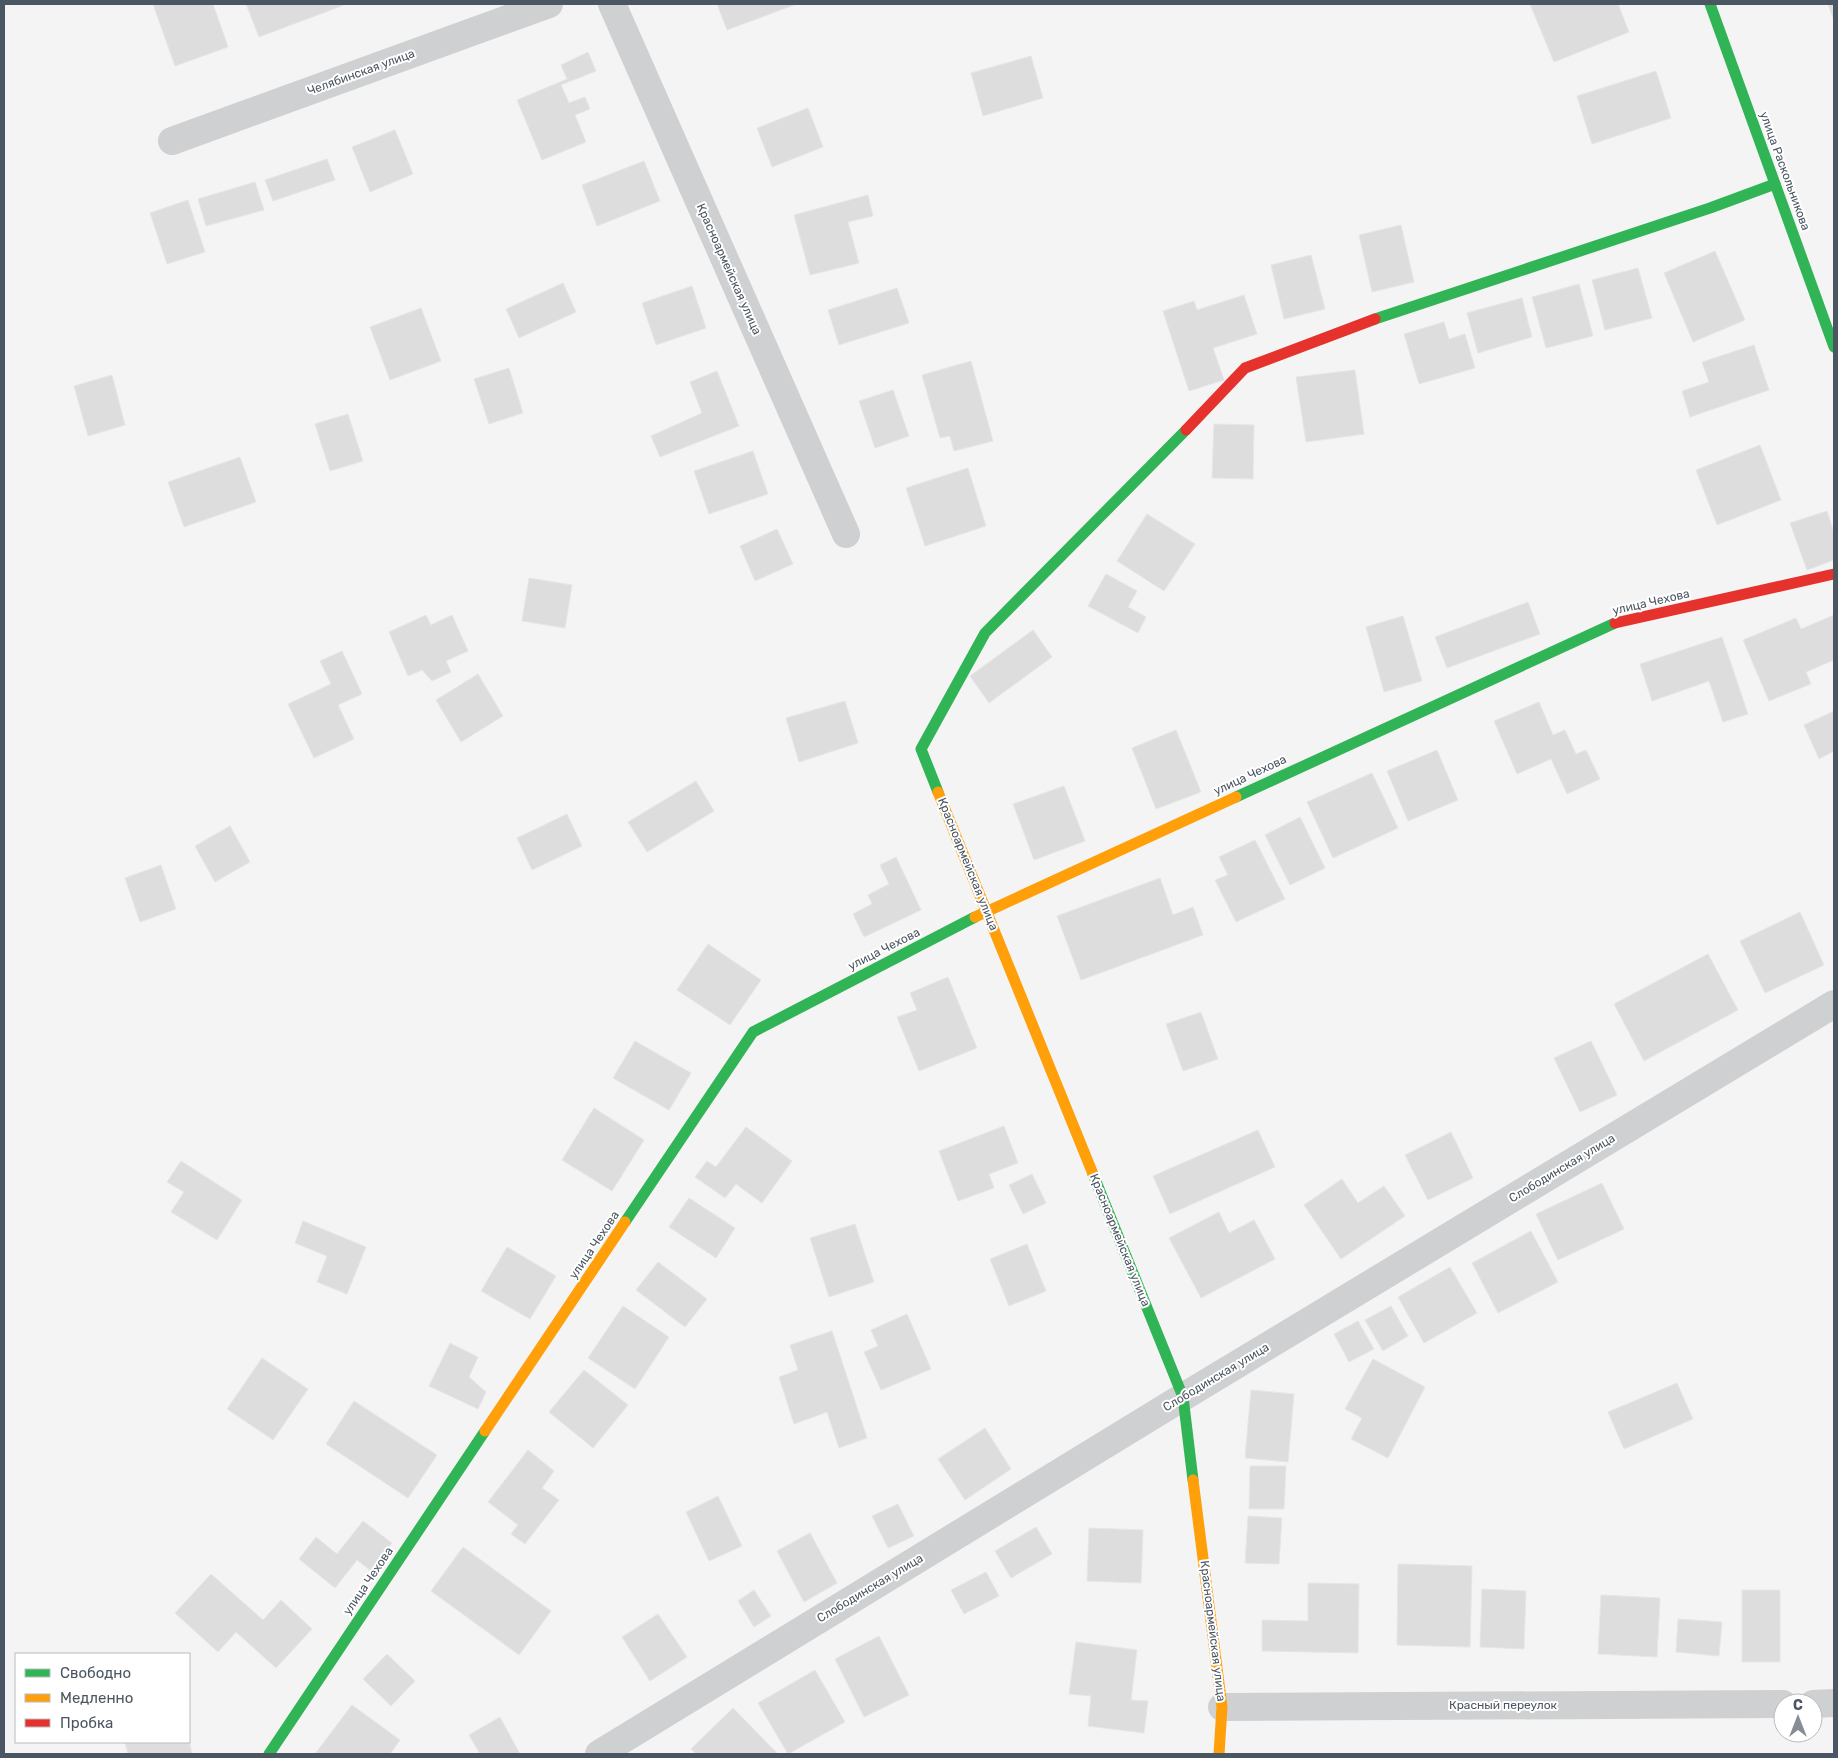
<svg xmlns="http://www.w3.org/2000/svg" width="1838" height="1758" font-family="Rubik,sans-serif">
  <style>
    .building { fill: #ddddde; stroke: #e5e6e7 }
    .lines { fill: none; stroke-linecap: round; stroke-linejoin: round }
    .street { stroke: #ced0d2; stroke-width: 28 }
    .fast { stroke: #30b455; stroke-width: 11 }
    .slow { stroke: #ff9f0a; stroke-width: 11 }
    .jam { stroke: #e5322d; stroke-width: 11 }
    .labels { text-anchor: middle; stroke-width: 4; stroke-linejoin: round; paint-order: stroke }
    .street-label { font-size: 12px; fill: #4a5661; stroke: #fff }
  </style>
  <rect width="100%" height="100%" fill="#f4f4f4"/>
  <g class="building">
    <polygon points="153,4 213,4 228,47 175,66"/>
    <polygon points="246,4 347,4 259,37"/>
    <polygon points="717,4 797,4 727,30"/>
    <polygon points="1530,4 1618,4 1629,32 1554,62"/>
    <polygon points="1828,4 1834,4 1834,21"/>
    <polygon points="588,52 596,71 561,85 569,103 585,97 590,109 575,115 586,142 542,160 517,100 567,79 561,65"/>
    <polygon points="1031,56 1043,98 983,116 971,73"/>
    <polygon points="1656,71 1671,118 1592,144 1577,96"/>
    <polygon points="808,108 823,147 772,167 757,128"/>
    <polygon points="395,130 413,174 370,192 352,147"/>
    <polygon points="327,159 335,180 273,201 265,180"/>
    <polygon points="644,161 660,201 597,226 582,185"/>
    <polygon points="255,182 264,210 206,226 198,199"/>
    <polygon points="868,195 873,216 848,222 859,263 810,275 794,215"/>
    <polygon points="188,200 205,252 167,264 150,213"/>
    <polygon points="1401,225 1414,282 1372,292 1359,235"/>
    <polygon points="1715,251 1745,320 1693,342 1664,273"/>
    <polygon points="1311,255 1325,309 1284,319 1271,265"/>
    <polygon points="1638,268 1652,318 1605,330 1592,280"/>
    <polygon points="563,283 576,312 519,338 506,309"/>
    <polygon points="1579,284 1593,336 1546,348 1532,297"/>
    <polygon points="692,286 706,328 656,345 642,303"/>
    <polygon points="897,288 909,323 839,345 828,310"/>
    <polygon points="1244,295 1257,334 1213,348 1224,380 1189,391 1163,311 1194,301 1197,310"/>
    <polygon points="1522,298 1532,337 1478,353 1467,313"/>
    <polygon points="421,308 441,361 390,380 370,327"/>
    <polygon points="1444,322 1449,339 1465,334 1475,368 1419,384 1404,334"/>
    <polygon points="1754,345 1769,390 1690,417 1682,391 1709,382 1702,362"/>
    <polygon points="971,361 993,441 954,451 950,436 940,438 922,375"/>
    <polygon points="509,368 523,413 489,424 474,379"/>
    <polygon points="1355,370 1364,434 1306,442 1296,377"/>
    <polygon points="717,371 739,426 660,457 651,436 702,413 690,382"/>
    <polygon points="112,375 125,425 88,436 74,386"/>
    <polygon points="893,390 909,436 875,448 859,401"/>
    <polygon points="348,414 363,461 330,471 315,424"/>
    <polygon points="1214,424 1254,425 1253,479 1212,478"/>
    <polygon points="1760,445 1781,500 1717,525 1696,470"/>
    <polygon points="753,451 768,494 709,514 694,471"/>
    <polygon points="240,457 256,502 184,527 168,482"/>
    <polygon points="968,468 986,526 925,546 906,488"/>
    <polygon points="1827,511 1834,533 1834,560 1807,570 1790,523"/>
    <polygon points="1147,514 1195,544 1164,591 1117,561"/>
    <polygon points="777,529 793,564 755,581 740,546"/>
    <polygon points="1106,574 1137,591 1128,607 1146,617 1138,633 1088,606"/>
    <polygon points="529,578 572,585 565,628 522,621"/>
    <polygon points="1528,602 1540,634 1447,668 1435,637"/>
    <polygon points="426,615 431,625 452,615 468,651 446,661 451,672 432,681 422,670 408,676 389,632"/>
    <polygon points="1834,615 1834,660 1806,672 1811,684 1769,701 1743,640 1796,618 1801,629"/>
    <polygon points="1403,616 1422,681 1384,692 1366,627"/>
    <polygon points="1033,630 1052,657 989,703 970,676"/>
    <polygon points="1722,637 1748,714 1723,722 1709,681 1652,701 1640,664"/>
    <polygon points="342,651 362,694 338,705 354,739 314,758 288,704 331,684 320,661"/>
    <polygon points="478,674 503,716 461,742 436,700"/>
    <polygon points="845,701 858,743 799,762 786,718"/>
    <polygon points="1539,702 1553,735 1565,730 1576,754 1586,750 1600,779 1567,794 1551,759 1517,774 1494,721"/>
    <polygon points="1834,711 1834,751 1819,759 1804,725"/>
    <polygon points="1176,730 1201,792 1156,809 1132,748"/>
    <polygon points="1437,750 1458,800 1408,821 1387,771"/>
    <polygon points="1372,773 1398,828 1333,858 1307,802"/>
    <polygon points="696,781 714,811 647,852 628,822"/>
    <polygon points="1064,786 1085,841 1034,860 1013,804"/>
    <polygon points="567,814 582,846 532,870 517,838"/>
    <polygon points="1300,817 1325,868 1290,885 1265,835"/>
    <polygon points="230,826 250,862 215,882 195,846"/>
    <polygon points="1255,840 1285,899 1236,922 1215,880 1228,875 1219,857"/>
    <polygon points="896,857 921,910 864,937 853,914 872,904 868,895 889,884 880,865"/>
    <polygon points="161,865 176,909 140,922 125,878"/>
    <polygon points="1160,878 1173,915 1193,907 1203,935 1081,980 1057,916"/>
    <polygon points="1800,912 1824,965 1765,993 1740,941"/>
    <polygon points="708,944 761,980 730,1025 677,990"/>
    <polygon points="1708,954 1738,1010 1644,1061 1614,1004"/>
    <polygon points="948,977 977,1048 919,1071 897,1017 917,1010 910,993"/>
    <polygon points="1201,1012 1218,1059 1183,1071 1166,1024"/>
    <polygon points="635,1041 691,1073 669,1110 613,1078"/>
    <polygon points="1591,1041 1617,1095 1580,1112 1554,1058"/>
    <polygon points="594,1108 644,1140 612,1191 562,1160"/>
    <polygon points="1004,1126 1018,1163 989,1174 994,1188 958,1201 939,1151"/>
    <polygon points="746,1127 792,1161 762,1203 736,1184 725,1198 695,1177 707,1161 716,1167"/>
    <polygon points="1258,1130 1275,1167 1170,1214 1153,1176"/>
    <polygon points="1451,1132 1473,1178 1428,1200 1405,1155"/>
    <polygon points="181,1161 242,1200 217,1240 171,1212 184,1192 167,1182"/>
    <polygon points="1032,1174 1046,1203 1023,1214 1009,1185"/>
    <polygon points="1342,1179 1358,1203 1384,1186 1405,1216 1341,1259 1304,1205"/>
    <polygon points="1602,1183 1624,1229 1558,1260 1536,1214"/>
    <polygon points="689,1198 735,1228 716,1258 669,1227"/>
    <polygon points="1219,1212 1229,1233 1254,1220 1275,1259 1201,1298 1169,1238"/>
    <polygon points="303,1221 366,1247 347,1294 317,1282 327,1256 295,1243"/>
    <polygon points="855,1224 874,1282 829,1297 810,1238"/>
    <polygon points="1531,1231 1558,1282 1498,1313 1472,1263"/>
    <polygon points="1027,1244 1046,1291 1009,1306 990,1259"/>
    <polygon points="507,1247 556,1276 530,1319 481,1291"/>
    <polygon points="658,1262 707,1299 685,1327 636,1290"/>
    <polygon points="1450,1267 1477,1313 1424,1343 1398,1297"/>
    <polygon points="623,1306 669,1337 635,1389 588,1358"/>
    <polygon points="1391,1306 1408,1336 1383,1351 1365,1320"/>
    <polygon points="907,1314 931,1369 881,1390 864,1352 878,1346 871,1330"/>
    <polygon points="1358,1321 1374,1349 1349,1362 1334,1334"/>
    <polygon points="832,1331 867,1438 839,1448 827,1412 794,1424 779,1377 798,1370 790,1345"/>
    <polygon points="450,1343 478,1357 469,1377 486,1392 478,1409 429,1386"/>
    <polygon points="262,1358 308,1389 273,1440 227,1409"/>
    <polygon points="1373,1359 1425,1387 1388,1458 1351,1439 1362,1418 1345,1409"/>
    <polygon points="584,1370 628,1405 593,1448 549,1412"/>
    <polygon points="1677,1383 1693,1419 1624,1449 1608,1412"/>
    <polygon points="1251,1390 1294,1394 1288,1462 1245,1458"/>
    <polygon points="354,1401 437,1455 408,1498 326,1444"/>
    <polygon points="985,1428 1011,1469 965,1500 938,1459"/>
    <polygon points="528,1450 554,1471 542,1488 559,1500 525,1544 511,1534 518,1525 488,1502"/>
    <polygon points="1250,1466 1286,1466 1284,1509 1249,1509"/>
    <polygon points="718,1496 742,1546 709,1561 686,1512"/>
    <polygon points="898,1504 914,1536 888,1548 872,1516"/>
    <polygon points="1248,1516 1282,1518 1279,1564 1245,1563"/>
    <polygon points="363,1521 392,1543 371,1571 357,1560 335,1588 299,1559 316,1537 337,1554"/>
    <polygon points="1036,1527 1052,1554 1011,1578 995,1551"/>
    <polygon points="1089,1528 1143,1530 1141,1583 1087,1581"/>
    <polygon points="810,1533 837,1583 804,1602 777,1551"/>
    <polygon points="463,1547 551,1611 519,1655 431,1591"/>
    <polygon points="1398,1564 1472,1566 1470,1647 1397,1645"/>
    <polygon points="986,1572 999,1596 964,1614 951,1590"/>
    <polygon points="211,1574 263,1620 281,1600 312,1629 276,1668 236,1632 218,1652 175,1613"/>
    <polygon points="1308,1583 1359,1584 1358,1653 1262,1651 1262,1620 1308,1621"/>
    <polygon points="1482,1589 1526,1591 1524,1649 1480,1647"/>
    <polygon points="754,1590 771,1616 754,1627 738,1601"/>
    <rect x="1742" y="1590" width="38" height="72"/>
    <polygon points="1601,1595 1660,1598 1657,1657 1598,1654"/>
    <polygon points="658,1614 687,1657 650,1681 622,1637"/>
    <polygon points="1678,1619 1722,1622 1719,1656 1676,1652"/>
    <polygon points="879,1636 909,1695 864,1717 835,1659"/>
    <polygon points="1076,1642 1137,1650 1131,1700 1148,1701 1144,1733 1088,1726 1091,1696 1069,1694"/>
    <polygon points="387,1654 415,1681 391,1706 363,1679"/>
    <polygon points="815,1670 845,1722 788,1754 758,1703"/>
    <polygon points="352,1705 400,1740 390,1754 315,1754"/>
    <polygon points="733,1708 778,1754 696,1754 691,1749"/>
    <polygon points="500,1717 520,1754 480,1754 469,1735"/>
    <polygon points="189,1740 192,1754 128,1754 125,1742 189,1742"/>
  </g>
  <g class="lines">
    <g class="street">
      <polyline points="612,4 846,534"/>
      <polyline points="172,141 549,4"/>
      <polyline points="1813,1704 1834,1703"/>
      <polyline points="1222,1707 1783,1704"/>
      <polyline points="599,1754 1183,1397 1834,1004"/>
    </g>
    <g class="fast">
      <polyline points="1710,4 1834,347"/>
      <polyline points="1375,319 1710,208 1775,184"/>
      <polyline points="938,792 921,749 985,633 1186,430"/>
      <polyline points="1236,797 1615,623"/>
      <polyline points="1093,1174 1183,1397 1193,1480"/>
      <polyline points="625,1222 753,1032 975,917"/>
      <polyline points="269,1754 485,1431"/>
    </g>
    <g class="slow">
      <polyline points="938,792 1093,1174"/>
      <polyline points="975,917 1236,797"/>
      <polyline points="485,1431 625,1222"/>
      <polyline points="1193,1480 1222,1707 1219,1754"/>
    </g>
    <g class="jam">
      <polyline points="1186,430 1245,368 1375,319"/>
      <polyline points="1615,623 1834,574"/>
    </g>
  </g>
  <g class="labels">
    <g class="street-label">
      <text transform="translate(361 72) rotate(-20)" y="4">Челябинская улица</text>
      <text transform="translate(1785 171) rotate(70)" y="4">улица Раскольникова</text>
      <text transform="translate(729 269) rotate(66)" y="4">Красноармейская улица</text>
      <text transform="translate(1651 602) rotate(-13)" y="4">улица Чехова</text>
      <text transform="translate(1250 775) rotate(-25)" y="4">улица Чехова</text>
      <text transform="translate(968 864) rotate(68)" y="4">Красноармейская улица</text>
      <text transform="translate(884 949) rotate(-27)" y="4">улица Чехова</text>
      <text transform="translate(1562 1168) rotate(-31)" y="4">Слободинская улица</text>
      <text transform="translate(1120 1240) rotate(68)" y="4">Красноармейская улица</text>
      <text transform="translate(594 1245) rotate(-56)" y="4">улица Чехова</text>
      <text transform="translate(1216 1377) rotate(-31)" y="4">Слободинская улица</text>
      <text transform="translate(368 1581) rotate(-56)" y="4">улица Чехова</text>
      <text transform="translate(870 1588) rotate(-31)" y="4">Слободинская улица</text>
      <text transform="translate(1213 1631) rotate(83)" y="4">Красноармейская улица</text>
      <text x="1503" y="1709">Красный переулок</text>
    </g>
  </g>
  <rect width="1838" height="1758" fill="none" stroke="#4a5661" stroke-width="10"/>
  <rect x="15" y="1653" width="175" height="90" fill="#ffffff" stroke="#b7bbc0"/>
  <rect x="25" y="1669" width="25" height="8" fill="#30b455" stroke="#b7bbc0"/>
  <text x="60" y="1678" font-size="15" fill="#4a5661">Свободно</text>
  <rect x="25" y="1694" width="25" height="8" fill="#ff9f0a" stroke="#b7bbc0"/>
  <text x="60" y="1703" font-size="15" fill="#4a5661">Медленно</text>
  <rect x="25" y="1719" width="25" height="8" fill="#e5322d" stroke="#b7bbc0"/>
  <text x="60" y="1728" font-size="15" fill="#4a5661">Пробка</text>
  <g transform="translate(1798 1718)"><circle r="24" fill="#ffffff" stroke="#b7bbc0"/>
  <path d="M0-4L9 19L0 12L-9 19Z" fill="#868d94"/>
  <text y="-8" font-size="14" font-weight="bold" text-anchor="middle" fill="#4a5661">С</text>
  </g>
</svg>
